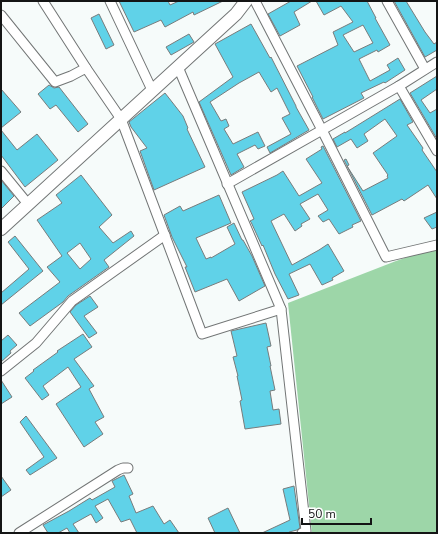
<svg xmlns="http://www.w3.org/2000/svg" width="438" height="534" font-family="'Nunito Sans',sans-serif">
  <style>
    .green { fill: #9dd6a8 }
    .building { fill: #60d2e8; stroke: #787c7c; fill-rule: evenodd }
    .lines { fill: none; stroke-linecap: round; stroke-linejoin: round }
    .minor-casing { stroke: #727575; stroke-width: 11 }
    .tertiary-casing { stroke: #727575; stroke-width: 14 }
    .minor { stroke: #fff; stroke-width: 9 }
    .tertiary { stroke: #fff; stroke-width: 12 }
  </style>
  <rect width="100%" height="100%" fill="#f6fbfa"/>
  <polygon class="green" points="437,247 437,533 312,533 288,303 396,261"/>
  <g class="building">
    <polygon points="119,1 168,1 170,5 179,1 223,1 194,15 193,12 165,27 161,20 134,32"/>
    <polygon points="291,1 312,1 294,12 300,25 280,36 268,14"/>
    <path d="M316 1H367L376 18H375L390 45 378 52 377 50 359 59 370 81 390 70 387 65 398 58 405 70 385 83 384 82 361 93 364 98 323 119 312 97H313L297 66 338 45 333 32 353 22 341 6 324 15ZM363 25 373 43 354 52 343 35Z"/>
    <polygon points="394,1 406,1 425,32 434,44 437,42 437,50 425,57"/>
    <polygon points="99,14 114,45 106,49 91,18"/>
    <polygon points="251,24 270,58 271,57 296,106 296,107 309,130 270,153 267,147 291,134 282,118 290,114 277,88 271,92 259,72 239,83 210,102 221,121 226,119 229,126 224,129 233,144 258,132 265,146 258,149 255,145 237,154 244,167 231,175 199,102 233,77 215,44"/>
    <polygon points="189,34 194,42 171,55 166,47"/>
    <polygon points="437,76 437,89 421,100 430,113 437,109 437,139 410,93"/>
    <polygon points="49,85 54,88 59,87 88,124 78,132 56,105 50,109 38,94"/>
    <polygon points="1,89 21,112 1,128"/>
    <polygon points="165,93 183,116 188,128 187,129 205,167 154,190 140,151 147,148 131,127 129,122"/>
    <polygon points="400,99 413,122 407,125 423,148 422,150 437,172 437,199 428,185 404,201 402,199 372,215 344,160 346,159 349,165 347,166 363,191 388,178 387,176 388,175 373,153 397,136 385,119 364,134 368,141 357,148 351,139 337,147 333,139 345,132 345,133"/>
    <polygon points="1,130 17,150 37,134 58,160 25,187 1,155"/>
    <polygon points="323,146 361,221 352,225 353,227 339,234 329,219 323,222 318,216 328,210 318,194 300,204 310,219 301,224 302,226 295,231 284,214 271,221 292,265 319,250 328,244 344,271 332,278 333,280 322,285 310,264 289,274 299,295 288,299 275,274 263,245 262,246 251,222 250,221 254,219 242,192 277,175 283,171 299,196 322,183 306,159 322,149 321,147"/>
    <path d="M81 175 112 215 99 227 113 243 131 231 134 236 104 260 109 267 68 296 63 302 30 326 19 313 60 282 47 267 62 256 37 220 62 203 56 195ZM80 243 91 259 80 269 67 253Z"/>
    <polygon points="1,180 14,196 1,209"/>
    <polygon points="219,195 231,223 196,238 206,259 211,257 211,258 235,244 227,227 234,223 242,240 243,240 252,256 265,286 239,301 227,279 195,292 185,267 187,267 172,237 164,215 180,206 183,211"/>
    <polygon points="437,212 437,227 432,229 424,218"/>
    <polygon points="15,236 43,271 1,305 1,293 29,269 8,242"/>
    <polygon points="90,296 98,307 84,316 97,333 89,338 70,312 76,305"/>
    <polygon points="266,323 271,346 267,347 271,366 270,366 275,390 270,391 273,410 279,409 281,424 245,429 240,401 242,400 237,376 238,376 233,357 237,356 231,331"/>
    <polygon points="83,334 92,347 74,359 94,386 89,389 104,417 95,422 103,434 84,447 56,404 81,387 68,367 43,386 49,395 42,400 25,378 34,371 33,370 58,352 57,351"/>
    <polygon points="8,335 17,345 10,351 11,353 1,362 1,341"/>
    <polygon points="1,380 12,397 1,404"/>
    <polygon points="26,416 57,458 30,475 26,470 44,457 20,422"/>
    <polygon points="124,475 133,494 129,496 136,513 153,506 164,524 170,520 179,533 137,533 130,519 121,522 108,499 95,506 103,518 96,523 91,514 73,524 79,533 70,533 67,528 58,533 48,533 43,525 69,511 90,498 92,500 115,487 112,481"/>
    <polygon points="1,476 11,490 1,497"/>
    <polygon points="294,486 300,528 297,530 289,532 289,533 262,533 290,520 283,489"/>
    <polygon points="228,508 240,533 215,533 208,518"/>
  </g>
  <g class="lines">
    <defs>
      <g id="minor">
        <polyline points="43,1 86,68"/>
        <polyline points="110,1 152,90"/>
        <polyline points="387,1 425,69"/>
        <polyline points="1,15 55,82 71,76 86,68 121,119 202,334 281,309 178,67"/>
        <polyline points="399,86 437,62"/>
        <polyline points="437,151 399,86 322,130 386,257 437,245"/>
        <polyline points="1,171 28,204"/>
        <polyline points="227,184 322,130 255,1"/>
        <polyline points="281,309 306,531 302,533"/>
        <polyline points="1,371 36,343 72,301 165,235"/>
        <polyline points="19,533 118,470 123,468 128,468"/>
      </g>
      <polyline id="tertiary" points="1,229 236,14 246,1"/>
    </defs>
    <use href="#minor" class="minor-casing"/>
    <use href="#tertiary" class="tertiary-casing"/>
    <use href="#minor" class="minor"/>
    <use href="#tertiary" class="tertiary"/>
  </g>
  <rect width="438" height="534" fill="none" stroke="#141515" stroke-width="4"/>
  <path d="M302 518v6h69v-6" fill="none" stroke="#141515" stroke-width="2"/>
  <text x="308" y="518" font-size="12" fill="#141515" stroke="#ffffff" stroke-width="3" paint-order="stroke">50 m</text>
</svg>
